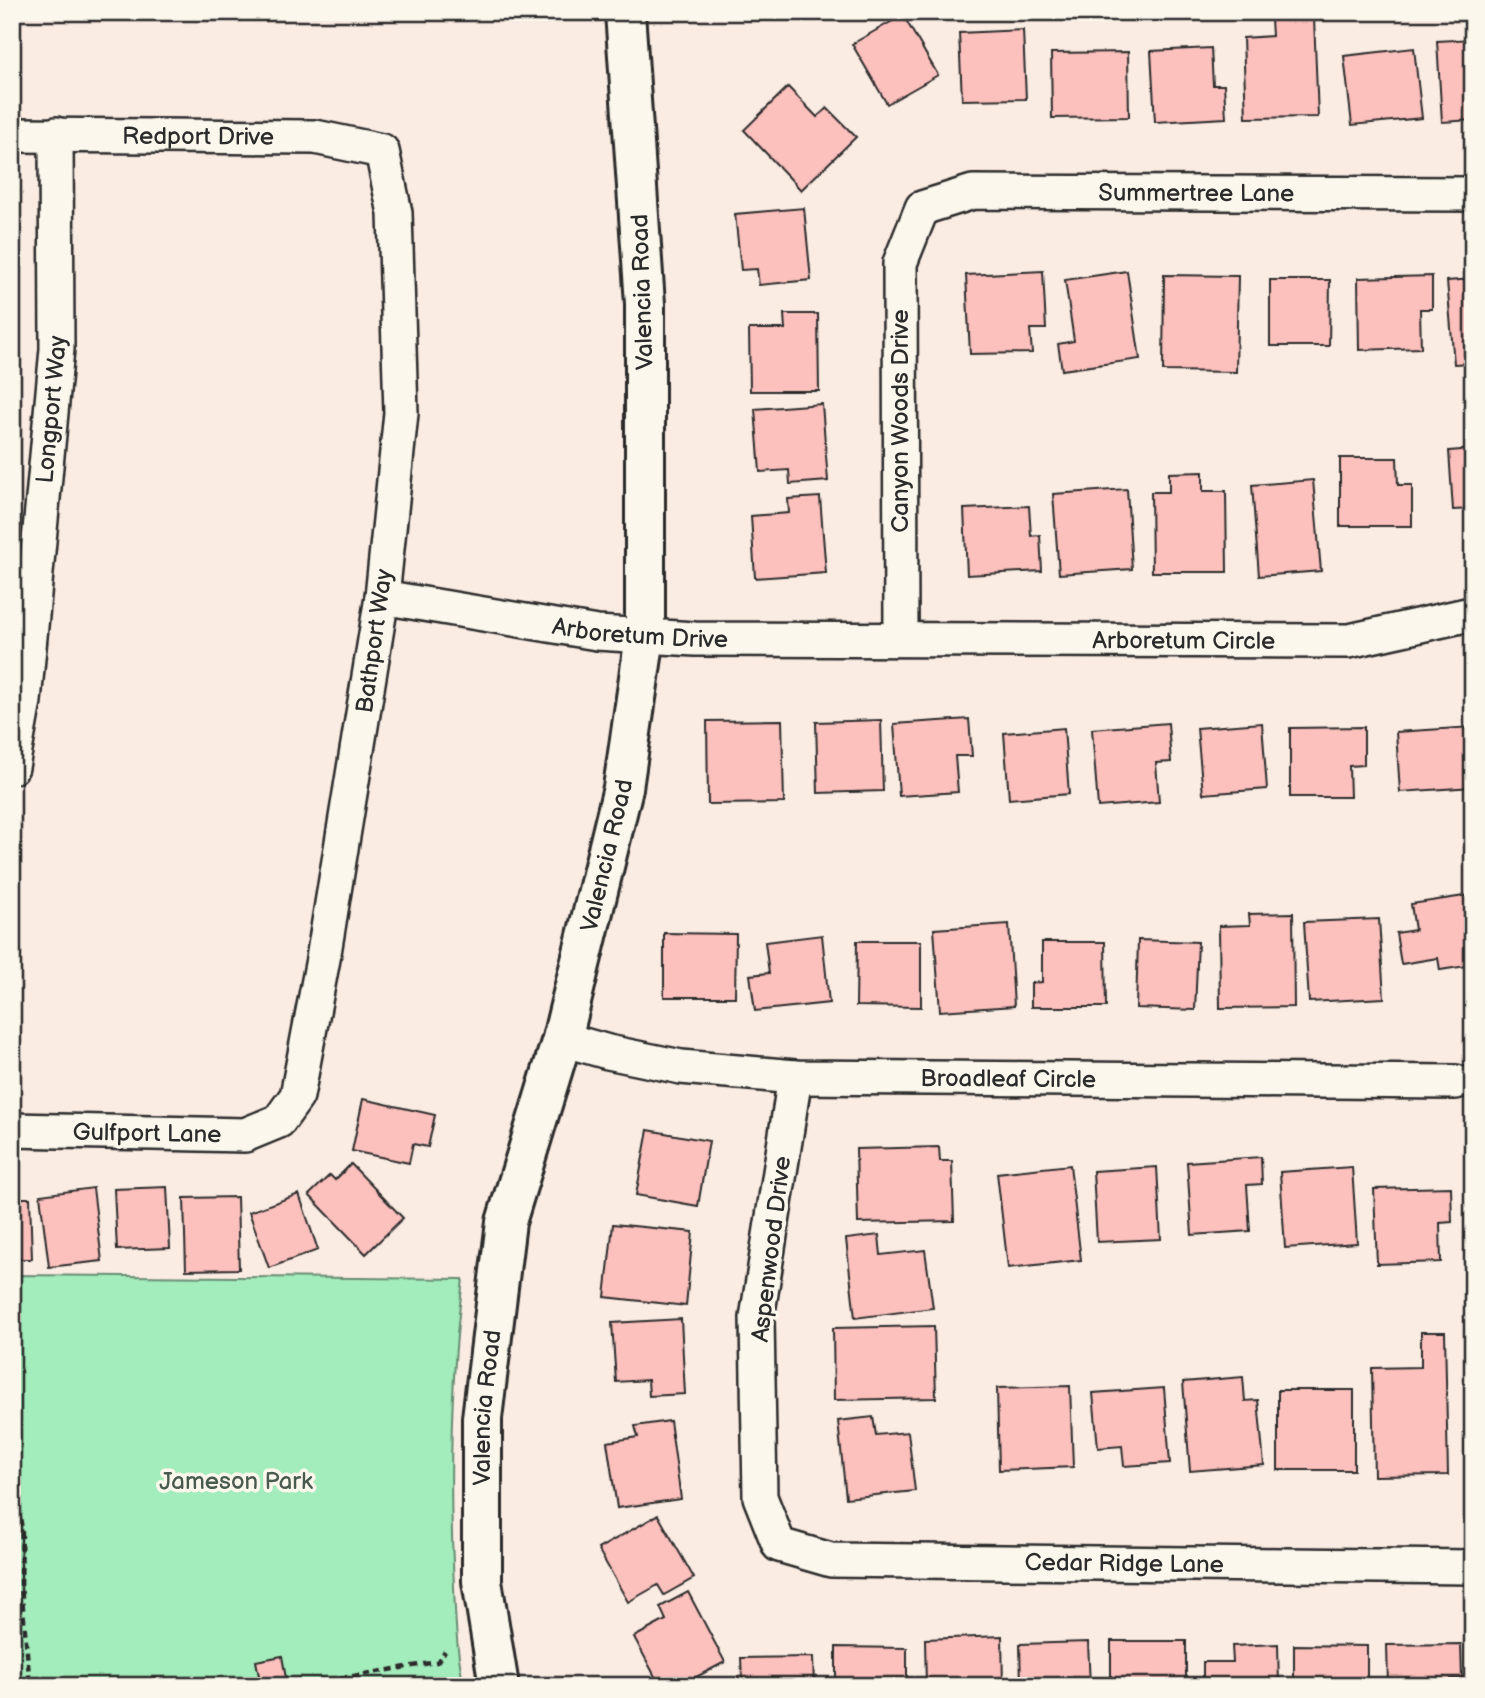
<svg xmlns="http://www.w3.org/2000/svg" width="1485" height="1698" font-family="'Balsamiq Sans',sans-serif">
  <style>
    .green { fill: #a3ecbb; stroke: #678c73; stroke-width: 2 }
    .building { fill: #fcc0bd; stroke: #2b2b2b; stroke-width: 2 }
    .lines { fill: none; stroke-linecap: round; stroke-linejoin: round }
    .street-casing { stroke: #2b2b2b; stroke-width: 38 }
    .secondary-casing { stroke: #2b2b2b; stroke-width: 44 }
    .path { stroke: #2b2b2b; stroke-width: 4.5; stroke-dasharray: 7 5; stroke-linecap: butt }
    .street { stroke: #fbf7ec; stroke-width: 33 }
    .secondary { stroke: #fbf7ec; stroke-width: 38 }
    .labels { text-anchor: middle; stroke-width: 7; stroke-linejoin: round; paint-order: stroke }
    .street-label { font-size: 24px; fill: #2b2b2b; stroke: #fbf7ec }
    .park-label { font-size: 24px; fill: #495b4f; stroke: #fbf7ec }
  </style>
  <rect width="100%" height="100%" fill="#fbece3"/>
  <filter id="ink" filterUnits="userSpaceOnUse"><feTurbulence type="fractalNoise" baseFrequency=".0143" numOctaves="2"/><feDisplacementMap in="SourceGraphic" scale="14" xChannelSelector="R" yChannelSelector="G"/><feConvolveMatrix kernelMatrix="1 2 1 2 8 2 1 2 1" color-interpolation-filters="sRGB"/></filter>
  <g filter="url(#ink)">
    <path class="green" d="M12 1275 463 1279C451 1373 449 1469 453 1563 455 1605 455 1645 464 1686H12Z"/>
    <g class="building">
      <polygon points="903,15 938,75 887,104 852,44"/>
      <polygon points="1314,18 1318,117 1246,118 1243,38 1272,36 1271,19"/>
      <polygon points="1023,30 1026,99 962,100 959,33"/>
      <polygon points="1473,39 1473,120 1442,122 1437,41"/>
      <polygon points="1211,48 1213,85 1224,85 1226,118 1155,122 1151,51"/>
      <polygon points="1414,48 1422,118 1352,125 1344,56"/>
      <polygon points="1128,52 1129,117 1052,118 1051,53"/>
      <polygon points="788,87 817,117 827,108 856,137 801,190 744,130"/>
      <polygon points="804,208 811,280 759,285 757,269 741,270 735,214"/>
      <polygon points="1043,271 1046,329 1030,329 1032,353 970,354 966,275"/>
      <polygon points="1127,271 1140,359 1062,370 1058,344 1074,341 1065,280"/>
      <polygon points="1164,275 1238,276 1236,372 1163,371"/>
      <polygon points="1432,276 1432,309 1420,309 1421,348 1359,350 1358,278"/>
      <polygon points="1473,279 1473,363 1454,364 1447,281"/>
      <polygon points="1270,280 1330,280 1329,346 1270,346"/>
      <polygon points="784,314 818,314 819,391 750,391 749,329 785,329"/>
      <polygon points="822,404 828,481 790,484 789,470 760,472 755,409"/>
      <polygon points="1473,449 1473,509 1453,510 1449,451"/>
      <polygon points="1340,458 1397,458 1398,485 1412,485 1412,526 1340,526"/>
      <polygon points="1203,472 1203,491 1226,491 1227,572 1152,572 1151,492 1169,492 1169,473"/>
      <polygon points="1313,480 1321,571 1259,576 1252,485"/>
      <polygon points="1127,489 1132,569 1059,574 1053,494"/>
      <polygon points="820,497 826,573 755,578 751,516 789,513 788,499"/>
      <polygon points="1029,506 1031,536 1040,535 1042,571 967,575 964,509"/>
      <polygon points="969,719 972,756 955,756 958,792 899,796 894,724"/>
      <polygon points="782,720 784,803 708,804 707,721"/>
      <polygon points="881,720 883,791 818,793 816,722"/>
      <polygon points="1168,723 1171,762 1156,763 1159,802 1098,807 1092,729"/>
      <polygon points="1262,723 1267,789 1203,794 1197,728"/>
      <polygon points="1364,727 1364,765 1349,766 1350,797 1290,797 1290,728"/>
      <polygon points="1473,727 1473,787 1400,792 1396,732"/>
      <polygon points="1064,728 1069,794 1009,799 1004,733"/>
      <polygon points="1471,895 1473,909 1473,965 1440,970 1438,958 1401,964 1396,933 1415,930 1411,904"/>
      <polygon points="1293,913 1294,1007 1220,1008 1219,926 1250,925 1249,914"/>
      <polygon points="1379,919 1384,998 1309,1002 1304,922"/>
      <polygon points="1009,924 1014,1006 940,1011 934,929"/>
      <polygon points="664,933 736,934 735,997 664,997"/>
      <polygon points="822,935 829,1003 755,1011 750,975 769,973 765,942"/>
      <polygon points="1138,940 1198,942 1195,1010 1136,1008"/>
      <polygon points="857,941 921,941 921,1007 856,1006"/>
      <polygon points="1042,942 1105,942 1106,1007 1031,1007 1031,983 1042,982"/>
      <polygon points="363,1099 435,1115 428,1147 413,1144 409,1163 352,1151"/>
      <polygon points="648,1130 709,1141 698,1206 636,1195"/>
      <polygon points="939,1147 940,1161 952,1161 954,1221 858,1223 856,1149"/>
      <polygon points="1261,1157 1262,1184 1247,1185 1250,1231 1192,1235 1187,1162"/>
      <polygon points="351,1164 403,1218 366,1254 309,1195 330,1175 335,1180"/>
      <polygon points="1070,1165 1081,1260 1008,1268 997,1173"/>
      <polygon points="1157,1167 1161,1239 1097,1242 1093,1171"/>
      <polygon points="1352,1167 1357,1243 1285,1248 1280,1172"/>
      <polygon points="167,1187 170,1248 117,1250 114,1189"/>
      <polygon points="1451,1187 1452,1222 1440,1223 1441,1262 1377,1264 1374,1189"/>
      <polygon points="93,1188 102,1261 49,1267 40,1195"/>
      <polygon points="299,1194 318,1250 269,1268 249,1212"/>
      <polygon points="237,1197 239,1269 186,1270 184,1198"/>
      <polygon points="12,1198 30,1198 32,1259 12,1259"/>
      <polygon points="1466,1214 1473,1214 1473,1283 1471,1283"/>
      <polygon points="613,1224 693,1232 686,1306 605,1297"/>
      <polygon points="879,1235 881,1255 925,1250 933,1308 855,1318 846,1239"/>
      <polygon points="681,1319 685,1394 649,1396 648,1380 616,1382 612,1323"/>
      <polygon points="934,1326 936,1398 834,1400 833,1328"/>
      <polygon points="1421,1332 1445,1332 1448,1475 1374,1476 1372,1368 1421,1367"/>
      <polygon points="1243,1377 1245,1401 1258,1400 1264,1465 1190,1471 1183,1382"/>
      <polygon points="1070,1386 1073,1467 999,1470 997,1388"/>
      <polygon points="1164,1388 1170,1463 1124,1466 1122,1446 1098,1448 1093,1393"/>
      <rect x="1278" y="1390" width="76" height="80"/>
      <rect x="1466" y="1391" width="7" height="82"/>
      <polygon points="873,1417 876,1435 908,1432 915,1491 846,1498 838,1421"/>
      <polygon points="670,1421 681,1499 617,1508 607,1442 638,1437 635,1426"/>
      <polygon points="658,1515 694,1578 664,1595 658,1585 628,1602 598,1549"/>
      <polygon points="688,1592 725,1662 679,1686 660,1686 634,1637 666,1620 660,1607"/>
      <polygon points="1002,1636 1003,1686 926,1686 925,1639"/>
      <rect x="1111" y="1641" width="75" height="45"/>
      <polygon points="1088,1642 1090,1686 1021,1686 1020,1644"/>
      <polygon points="1278,1644 1279,1686 1203,1686 1203,1662 1233,1662 1232,1646"/>
      <polygon points="1461,1644 1462,1679 1451,1679 1451,1686 1388,1686 1387,1645"/>
      <polygon points="1294,1645 1367,1646 1367,1686 1294,1686"/>
      <polygon points="836,1647 907,1648 907,1686 836,1686"/>
      <polygon points="282,1656 287,1684 261,1686 256,1661"/>
      <polygon points="813,1657 814,1686 715,1686 715,1682 742,1681 741,1658"/>
    </g>
    <g class="lines">
      <defs>
        <g id="street">
          <path id="s1" d="M12 135 315 137 382 151 395 213 401 413 382 597 323 959 297 1096 279 1121 245 1135 12 1130"/>
          <path id="s2" d="M382 597 597 633 695 639 1349 641 1466 615"/>
          <path id="s3" d="M901 639 900 263 922 208 973 192 1473 194"/>
          <path id="s4" d="M12 767 24 701 57 349 56 134"/>
          <path id="s5" d="M562 1039 608 1052 681 1067 795 1077 1456 1082"/>
          <path id="s6" d="M795 1077 757 1318 760 1497 779 1545 831 1560 1473 1567"/>
        </g>
        <g id="secondary">
          <path id="s7" d="M499 1686 482 1581V1418L506 1222 562 1039 623 788 645 636V304L625 12"/>
        </g>
      </defs>
      <use href="#street" class="street-casing"/>
      <use href="#secondary" class="secondary-casing"/>
      <g class="path">
        <polyline points="12,1484 22,1528 21,1586 30,1686"/>
        <polyline points="293,1686 437,1662 445,1651"/>
      </g>
      <use href="#street" class="street"/>
      <use href="#secondary" class="secondary"/>
    </g>
  </g>
  <g class="labels">
    <g class="street-label">
      <text dy="8" stroke="none"><textPath href="#s1" startOffset="186">Redport Drive</textPath></text>
      <text dy="8" stroke="none"><textPath href="#s3" startOffset="712">Summertree Lane</textPath></text>
      <text transform="translate(642 292) rotate(-92)" y="8">Valencia Road</text>
      <text dy="8" stroke="none"><textPath href="#s4" startOffset="360">Longport Way</textPath></text>
      <text transform="translate(900 421) rotate(-90)" y="8">Canyon Woods Drive</text>
      <text dy="8" stroke="none"><textPath href="#s2" startOffset="261">Arboretum Drive</textPath></text>
      <text dy="8" stroke="none"><textPath href="#s2" startOffset="805">Arboretum Circle</textPath></text>
      <text transform="translate(374 641) rotate(-82)" y="8">Bathport Way</text>
      <text dy="8" stroke="none"><textPath href="#s7" startOffset="847">Valencia Road</textPath></text>
      <text dy="8" stroke="none"><textPath href="#s5" startOffset="450">Broadleaf Circle</textPath></text>
      <text transform="translate(147 1133) rotate(1)" y="8">Gulfport Lane</text>
      <text transform="translate(771 1249) rotate(-83)" y="8">Aspenwood Drive</text>
      <text dy="8" stroke="none"><textPath href="#s7" startOffset="280">Valencia Road</textPath></text>
      <text dy="8" stroke="none"><textPath href="#s6" startOffset="822">Cedar Ridge Lane</textPath></text>
    </g>
    <g class="park-label">
      <text x="236" y="1489">Jameson Park</text>
    </g>
  </g>
  <rect width="1485" height="1698" fill="none" stroke="#fbf7ec" stroke-width="42"/>
  <rect x="21" y="21" width="1443" height="1656" fill="none" stroke="#2b2b2b" stroke-width="2.5" filter="url(#ink)"/>
</svg>
